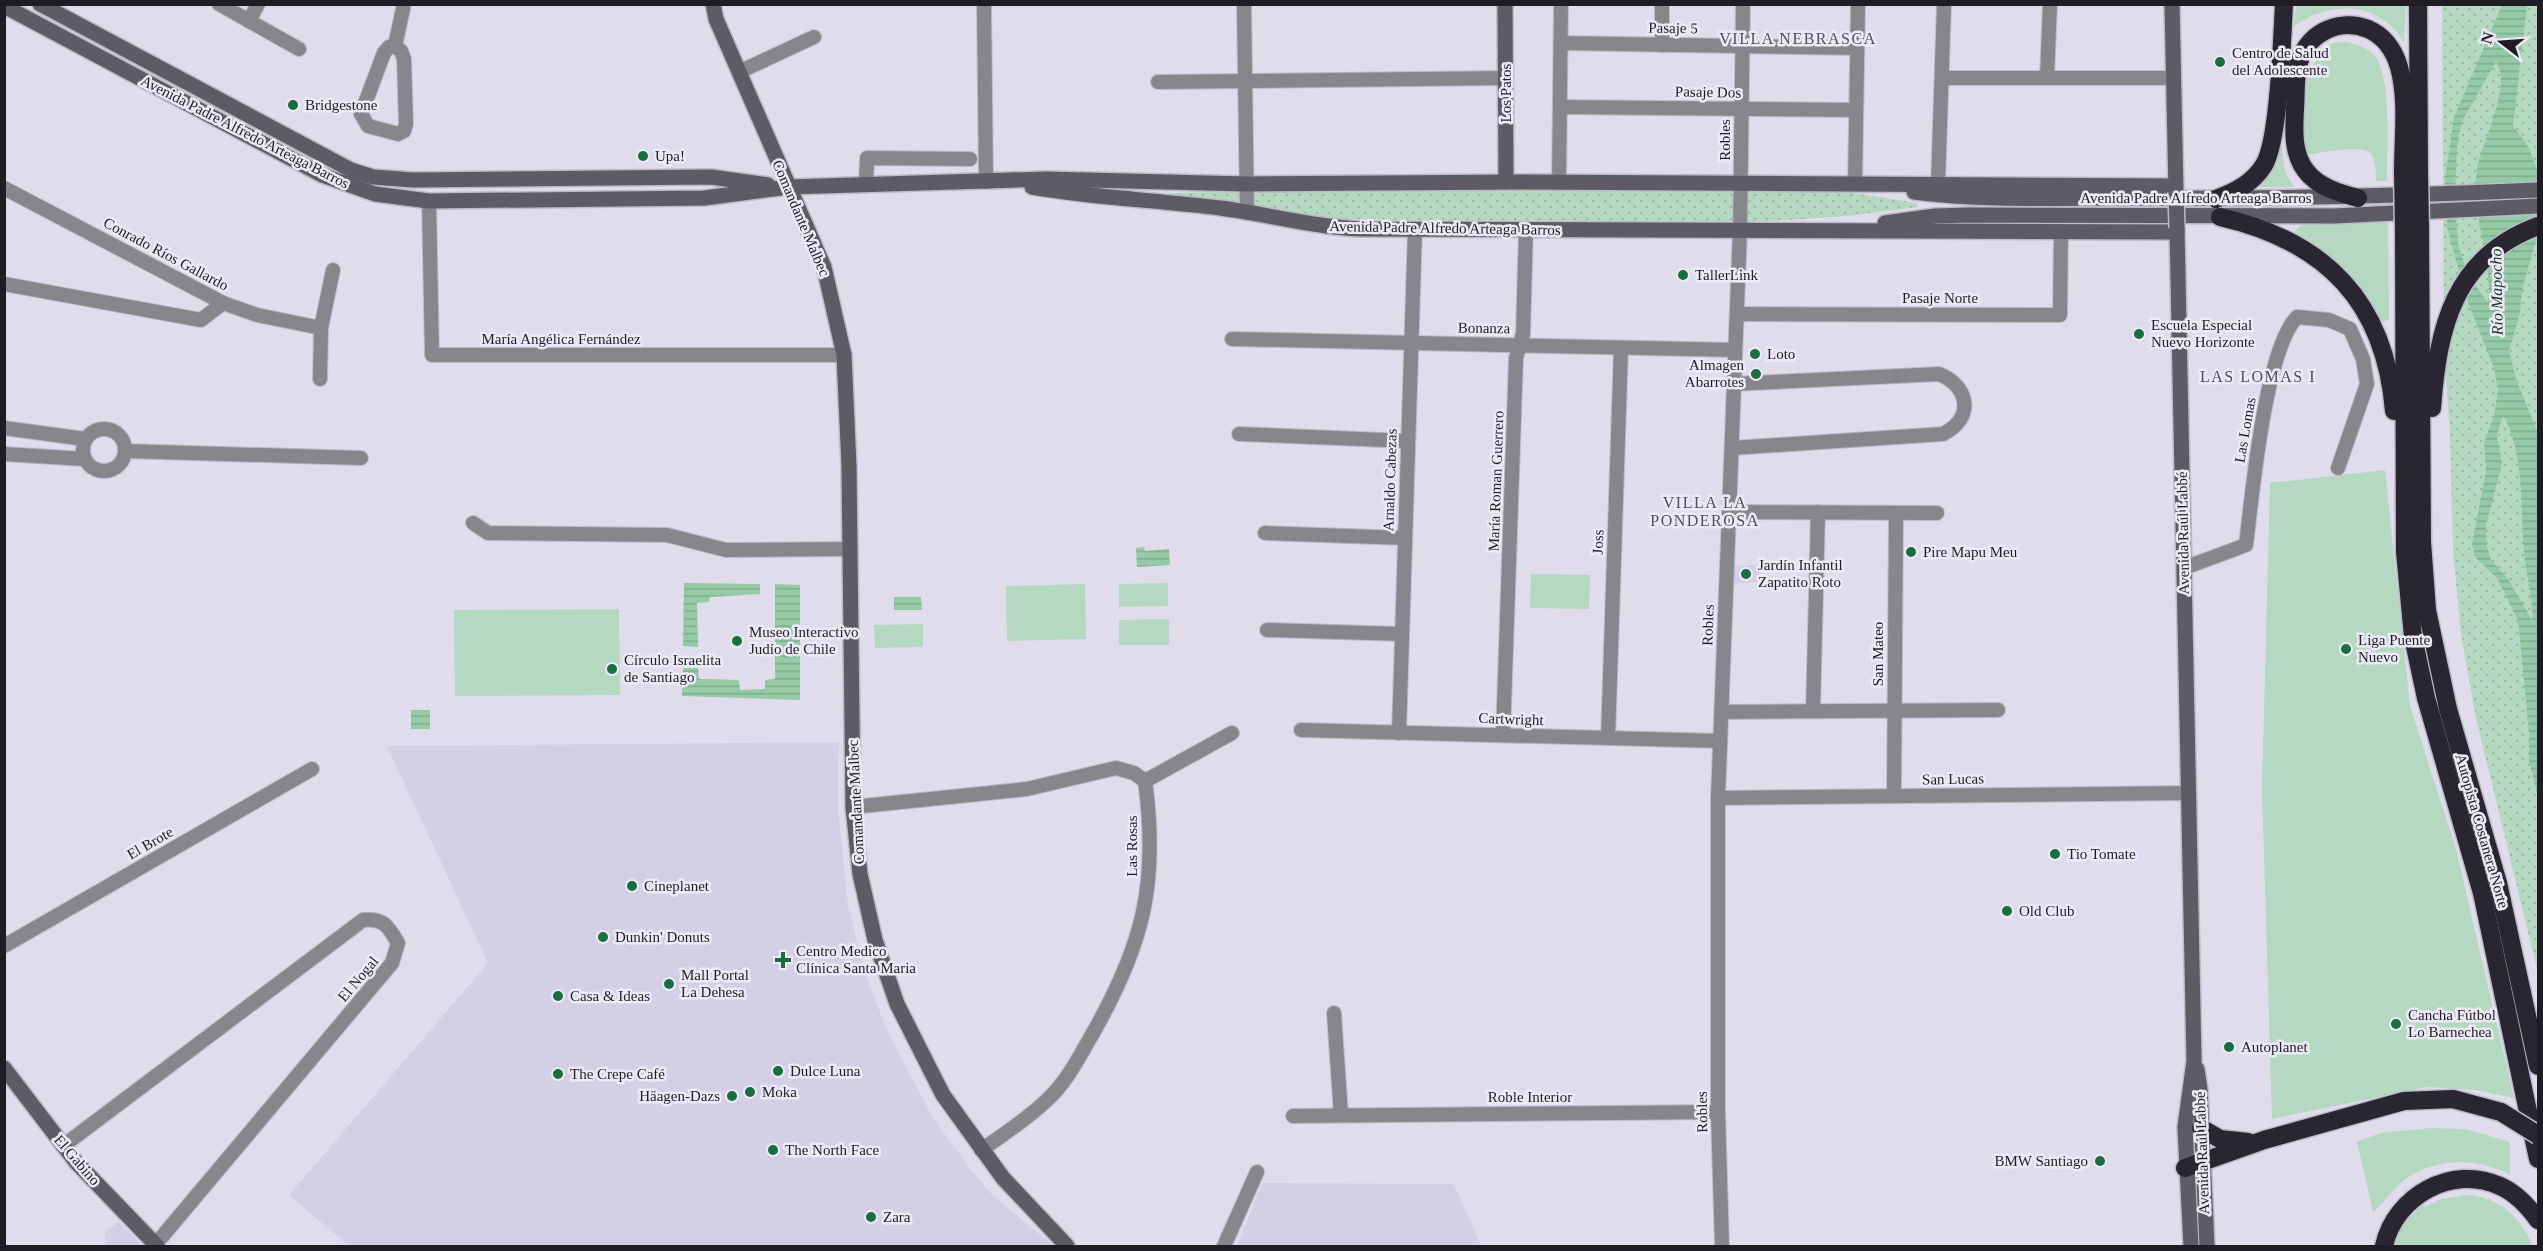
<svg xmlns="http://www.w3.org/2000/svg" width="2543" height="1251" font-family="'Times New Roman',serif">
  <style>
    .built { fill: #d5cfe6 }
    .grass { fill: #b5d9c0 }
    .park { fill: url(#park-dots) }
    .water { fill: url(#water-rules); fill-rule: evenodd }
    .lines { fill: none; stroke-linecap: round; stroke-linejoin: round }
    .street-casing { stroke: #bdbac8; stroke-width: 16 }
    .secondary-casing { stroke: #bdbac8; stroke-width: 18 }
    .highway-casing { stroke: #bdbac8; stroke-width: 21 }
    .street { stroke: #87868c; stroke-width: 14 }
    .secondary { stroke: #5e5b65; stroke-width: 15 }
    .highway { stroke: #292632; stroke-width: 18 }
    .secondary-bridge-casing { stroke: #bdbac8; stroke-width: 18; stroke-linecap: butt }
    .highway-bridge-casing { stroke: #bdbac8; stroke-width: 21; stroke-linecap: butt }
    .secondary-bridge { stroke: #5e5b65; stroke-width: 15 }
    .highway-bridge { stroke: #292632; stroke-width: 18 }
    .poi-dot { fill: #196e40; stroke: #ede9f9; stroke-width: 2 }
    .labels { text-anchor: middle; stroke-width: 5; stroke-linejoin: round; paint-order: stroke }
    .street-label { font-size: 15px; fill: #1f1d23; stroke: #ede9f9 }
    .poi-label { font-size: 15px; fill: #1f1d23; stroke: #ede9f9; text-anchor: start }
    .neighbourhood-label { font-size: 16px; letter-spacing: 1.5px; fill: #514e5b; stroke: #ede9f9 }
    .water-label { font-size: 16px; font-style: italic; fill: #0d381f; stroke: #ede9f9 }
  </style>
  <defs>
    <pattern id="park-dots" width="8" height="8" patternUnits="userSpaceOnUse" patternTransform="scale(1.5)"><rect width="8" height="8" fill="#b5d9c0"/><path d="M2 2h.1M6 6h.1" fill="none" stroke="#9bbaa5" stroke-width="1.8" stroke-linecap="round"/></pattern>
    <pattern id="water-rules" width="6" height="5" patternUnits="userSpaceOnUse" patternTransform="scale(1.5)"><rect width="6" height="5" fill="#94caa5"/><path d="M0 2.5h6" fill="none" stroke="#7fad8e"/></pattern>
  </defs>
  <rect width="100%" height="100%" fill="#e0dcec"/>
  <g class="built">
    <polygon points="1760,565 1761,582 1731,584 1730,566"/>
    <polygon points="839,742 838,807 848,905 864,969 887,1031 933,1118 972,1171 993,1196 1054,1246 349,1246 289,1195 488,963 387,746"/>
    <polygon points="1262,1183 1454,1184 1481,1246 1237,1246"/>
    <polygon points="118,1222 143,1246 105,1246 105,1233"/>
  </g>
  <g class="grass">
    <path d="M2296 5H2406L2404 42C2378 1 2331 0 2294 26Z"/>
    <path d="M2347 42C2357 45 2368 47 2375 56 2392 78 2387 153 2387 181H2376C2376 172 2376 160 2370 153 2361 144 2318 154 2304 155 2304 116 2297 67 2332 43Z"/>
    <polygon points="2281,141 2285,172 2294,187 2259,187 2264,183"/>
    <path d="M2388 221 2389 320 2380 322C2357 277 2332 263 2291 235L2301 225Z"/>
    <polygon points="2385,470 2410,706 2456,849 2514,1098 2475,1090 2427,1087 2272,1119 2262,789 2270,483"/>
    <polygon points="1531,574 1590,575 1589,609 1530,608"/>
    <polygon points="1168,583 1168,606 1119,607 1119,584"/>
    <polygon points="1085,584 1086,639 1007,641 1006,586"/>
    <polygon points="619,609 620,695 455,696 454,610"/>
    <polygon points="1169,619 1169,645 1119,645 1119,620"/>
    <polygon points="923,624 923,647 875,648 874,625"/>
    <path d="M2431 1128 2465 1129 2510 1142V1175C2477 1157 2432 1157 2402 1182 2391 1191 2384 1203 2373 1212L2357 1142 2380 1133Z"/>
    <path d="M2464 1195C2499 1196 2519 1216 2533 1246H2395L2402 1226 2422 1205 2425 1207 2441 1199Z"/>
  </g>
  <g class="park">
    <polygon points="2442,5 2538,5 2538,973 2476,718 2461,634 2453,551 2450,432 2444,351"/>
    <polygon points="1319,189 1848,192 1917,203 1918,207 1847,216 1758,222 1306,219 1139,194"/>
  </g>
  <g class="water">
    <path d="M2502 5H2527L2513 126 2529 148 2538 172V233L2522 290 2520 313 2509 351 2516 379 2538 433V797L2529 761V732L2518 620 2497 578 2475 557 2472 544 2486 471 2484 442 2494 416 2498 390 2494 368 2466 297 2447 227 2445 178 2454 117ZM2496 62C2513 85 2481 144 2477 169 2470 214 2493 258 2488 303L2467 273 2458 244 2455 200 2457 146 2462 121ZM2502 417 2505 418C2525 459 2520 507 2524 551 2526 574 2533 597 2532 620L2508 579 2491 560 2487 547 2486 525 2502 464 2497 436Z"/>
    <polygon points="1144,547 1145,551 1169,549 1170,565 1137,567 1136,548"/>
    <polygon points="684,583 760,584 760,594 710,597 709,602 697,603 698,647 683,646"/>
    <polygon points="775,584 800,585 800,700 682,696 683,668 698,668 699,679 739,680 740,690 765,689 765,680 775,679"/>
    <polygon points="894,597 921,597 922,610 894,610"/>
    <rect x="411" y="710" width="19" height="19"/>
  </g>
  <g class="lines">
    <defs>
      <g id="street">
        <polyline points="219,4 299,49"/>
        <polyline points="984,4 986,182"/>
        <polyline points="1244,4 1247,213"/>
        <polyline points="249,21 258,4"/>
        <polyline points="1561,43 1857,48"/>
        <polyline points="1662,45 1662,4"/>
        <polygon points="395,46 401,51 404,59 406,124 404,131 398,134 368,126 361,114 384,53 389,47"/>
        <polyline points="395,46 404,4"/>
        <polyline points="739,72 814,37"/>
        <polyline points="1942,78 2173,78"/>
        <polyline points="2047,78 2050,4"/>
        <polyline points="1158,82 1505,78"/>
        <polyline points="1560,107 1856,110"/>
        <polyline points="1559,182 1561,4"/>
        <polyline points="1855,184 1858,4"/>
        <polyline points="1938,184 1944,4"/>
        <polyline points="866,185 867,158 970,159"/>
        <polyline points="4,188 223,303 257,315 321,328 333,270"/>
        <polyline points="429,201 432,355 844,355"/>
        <polyline points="4,284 201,320 223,303"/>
        <polyline points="1737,314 2060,315 2061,231"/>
        <polyline points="1232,339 1735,350"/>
        <polyline points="320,379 321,328"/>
        <polyline points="4,428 85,439"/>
        <circle cx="104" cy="450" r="21"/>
        <polyline points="1239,434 1408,441"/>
        <path d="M1732 448 1943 434C1975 418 1969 386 1939 374L1734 384"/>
        <polyline points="125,451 361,458"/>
        <polyline points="4,454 84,459"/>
        <polyline points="1729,512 1937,513"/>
        <polyline points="473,523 488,533 667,535 726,550 850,549"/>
        <polyline points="1265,533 1405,538"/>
        <path d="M2184 568 2246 545C2252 496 2265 350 2297 317L2329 320 2350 329 2363 359 2367 384 2338 468"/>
        <polyline points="1267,630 1402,634"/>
        <polyline points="1813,711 1818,512"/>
        <polyline points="1722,712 1998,710"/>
        <polyline points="1301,730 1720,741"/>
        <polyline points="1399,733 1415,229"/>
        <polyline points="1503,735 1516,358 1523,334 1526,229"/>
        <polyline points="1608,738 1621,348"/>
        <polyline points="1145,781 1232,733"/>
        <polyline points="1894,796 1896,513"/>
        <polyline points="1718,798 2189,793"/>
        <path d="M853 807 1027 789 1116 768 1134 773 1145 781C1159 883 1143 945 1093 1033 1079 1057 1067 1082 1046 1101 1027 1119 1003 1135 981 1150"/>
        <polyline points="4,946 312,769"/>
        <polyline points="1334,1013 1341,1115"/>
        <polyline points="1293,1116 1718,1112"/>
        <path d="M63 1146 363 920C384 918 388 926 398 943L392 963 155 1245"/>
        <polyline points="1224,1246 1257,1172"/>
        <polyline points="1722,1246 1718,1112 1718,798 1740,229 1743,4"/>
      </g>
      <g id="secondary">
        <polyline points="40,4 351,170 373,177 413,180 711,177 768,185"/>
        <polyline points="713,4 716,19 824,267 844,355 849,466 853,807 860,874 875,940 897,1004 943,1095 1003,1178 1067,1246"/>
        <polyline points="1505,4 1506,182"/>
        <polyline points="2172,4 2176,192"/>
        <polyline points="4,6 322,175 375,194 429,201 704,198 789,187 1046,179 1247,184 1520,182 2175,186"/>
        <path d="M1032 187C1094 198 1157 200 1220 208 1267 214 1313 227 1361 229L2177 232"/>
        <path d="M1914 192C1985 201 2057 198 2128 198 2265 199 2402 196 2538 190"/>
        <polyline points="1885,223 1935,216 1968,215 2334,216 2538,206"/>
        <polyline points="2177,228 2194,1061 2185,1127 2191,1246"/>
        <polyline points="4,1068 76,1162 157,1246"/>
        <polyline points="2197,1069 2200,1089 2207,1246"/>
      </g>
      <g id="highway">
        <polyline points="2418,4 2419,172"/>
        <path d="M2358 198C2339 193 2318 187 2306 171 2292 153 2294 129 2295 109 2296 95 2295 81 2298 67 2304 35 2337 17 2368 29 2384 36 2394 50 2399 67 2408 99 2403 139 2403 172"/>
        <path d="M2216 199C2235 192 2253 183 2264 165 2279 141 2282 38 2284 4"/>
        <path d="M2220 217C2325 241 2385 301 2394 411"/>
        <polyline points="2420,228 2422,542 2427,610 2448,709 2498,883 2538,1066"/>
        <polyline points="2404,229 2405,552 2413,637 2426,698 2482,893 2538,1159"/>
        <path d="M2432 408C2438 327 2454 257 2538 226"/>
        <polyline points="2201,1128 2220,1139 2248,1142"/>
        <polyline points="2185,1168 2264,1140 2404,1101 2453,1099 2501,1112"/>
        <path d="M2384 1246C2395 1196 2452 1164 2500 1186 2516 1193 2528 1206 2538 1220"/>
      </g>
    </defs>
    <use href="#street" class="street-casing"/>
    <use href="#secondary" class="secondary-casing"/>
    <use href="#highway" class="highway-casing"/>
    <use href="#street" class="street"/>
    <use href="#secondary" class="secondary"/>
    <use href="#highway" class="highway"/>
    <defs>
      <polyline id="secondary-bridge" points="2176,192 2177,228"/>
      <g id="highway-bridge">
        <polyline points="2403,172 2404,229"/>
        <polyline points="2419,172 2420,228"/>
        <polyline points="2501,1112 2538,1135"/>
      </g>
    </defs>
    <use href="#secondary-bridge" class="secondary-bridge-casing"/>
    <use href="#highway-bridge" class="highway-bridge-casing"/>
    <use href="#secondary-bridge" class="secondary-bridge"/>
    <use href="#highway-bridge" class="highway-bridge"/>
  </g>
  <g class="poi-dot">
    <circle cx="2220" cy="62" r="6"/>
    <circle cx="293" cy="105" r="6"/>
    <circle cx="643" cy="156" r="6"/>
    <circle cx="1683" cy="275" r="6"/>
    <circle cx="2139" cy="334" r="6"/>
    <circle cx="1755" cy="354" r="6"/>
    <circle cx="1756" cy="374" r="6"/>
    <circle cx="1911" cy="552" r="6"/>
    <circle cx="1746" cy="574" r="6"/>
    <circle cx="737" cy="641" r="6"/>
    <circle cx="2346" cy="649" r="6"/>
    <circle cx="612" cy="669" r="6"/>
    <circle cx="2055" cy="854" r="6"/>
    <circle cx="632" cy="886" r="6"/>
    <circle cx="2007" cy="911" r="6"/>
    <circle cx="603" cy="937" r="6"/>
    <path d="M780 951h6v6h6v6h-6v6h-6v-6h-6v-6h6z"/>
    <circle cx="669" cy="984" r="6"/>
    <circle cx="558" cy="996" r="6"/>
    <circle cx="2396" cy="1024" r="6"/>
    <circle cx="2229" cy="1047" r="6"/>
    <circle cx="778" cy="1071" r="6"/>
    <circle cx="558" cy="1074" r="6"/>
    <circle cx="750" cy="1092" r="6"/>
    <circle cx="732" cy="1096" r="6"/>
    <circle cx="773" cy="1150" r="6"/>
    <circle cx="2100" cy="1161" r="6"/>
    <circle cx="871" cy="1217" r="6"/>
  </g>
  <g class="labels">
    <g class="street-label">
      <text transform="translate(1673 28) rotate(1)" y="5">Pasaje 5</text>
      <text transform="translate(1708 92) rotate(1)" y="5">Pasaje Dos</text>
      <text transform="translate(1506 93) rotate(-90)" y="5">Los Patos</text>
      <text transform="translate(245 132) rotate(27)" y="5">Avenida Padre Alfredo Arteaga Barros</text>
      <text transform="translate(1725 140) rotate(-90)" y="5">Robles</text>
      <text x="2196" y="203">Avenida Padre Alfredo Arteaga Barros</text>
      <text transform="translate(801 218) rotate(67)" y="5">Comandante Malbec</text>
      <text transform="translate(1445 228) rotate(1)" y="5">Avenida Padre Alfredo Arteaga Barros</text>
      <text transform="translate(166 254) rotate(28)" y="5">Conrado Ríos Gallardo</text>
      <text x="1940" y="303">Pasaje Norte</text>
      <text transform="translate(1484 328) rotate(1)" y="5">Bonanza</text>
      <text x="561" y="344">María Angélica Fernández</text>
      <text transform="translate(2245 430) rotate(-80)" y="5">Las Lomas</text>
      <text transform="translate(1390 480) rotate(-88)" y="5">Arnaldo Cabezas</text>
      <text transform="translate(1496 481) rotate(-88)" y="5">María Roman Guerrero</text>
      <text transform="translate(2183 533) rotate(-91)" y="5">Avenida Raúl Labbé</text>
      <text transform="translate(1598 542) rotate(-88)" y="5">Joss</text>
      <text transform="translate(1708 625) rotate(-88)" y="5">Robles</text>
      <text transform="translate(1878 654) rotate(-90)" y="5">San Mateo</text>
      <text transform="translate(1511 719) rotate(2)" y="5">Cartwright</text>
      <text transform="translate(1953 779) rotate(-1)" y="5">San Lucas</text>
      <text transform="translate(856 802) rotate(-93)" y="5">Comandante Malbec</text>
      <text transform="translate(2482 831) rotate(74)" y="5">Autopista Costanera Norte</text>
      <text transform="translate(150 843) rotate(-30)" y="5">El Brote</text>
      <text transform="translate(1132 846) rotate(-90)" y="5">Las Rosas</text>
      <text transform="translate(358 979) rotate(-50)" y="5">El Nogal</text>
      <text x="1530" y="1102">Roble Interior</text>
      <text transform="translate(1702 1112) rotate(-91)" y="5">Robles</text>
      <text transform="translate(2202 1153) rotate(-92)" y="5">Avenida Raúl Labbé</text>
      <text transform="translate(77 1160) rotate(49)" y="5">El Gabino</text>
    </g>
    <g class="poi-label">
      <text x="2232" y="58">Centro de Salud<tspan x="2232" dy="17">del Adolescente</tspan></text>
      <text x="305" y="110">Bridgestone</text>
      <text x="655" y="161">Upa!</text>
      <text x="1695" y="280">TallerLink</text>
      <text x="2151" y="330">Escuela Especial<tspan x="2151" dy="17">Nuevo Horizonte</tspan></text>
      <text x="1767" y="359">Loto</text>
      <text x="1744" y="370" text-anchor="end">Almagen<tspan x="1744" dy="17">Abarrotes</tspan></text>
      <text x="1923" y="557">Pire Mapu Meu</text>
      <text x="1758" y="570">Jardín Infantil<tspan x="1758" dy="17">Zapatito Roto</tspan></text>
      <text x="749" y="637">Museo Interactivo<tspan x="749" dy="17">Judío de Chile</tspan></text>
      <text x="2358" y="645">Liga Puente<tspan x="2358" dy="17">Nuevo</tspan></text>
      <text x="624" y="665">Círculo Israelita<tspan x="624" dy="17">de Santiago</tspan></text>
      <text x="2067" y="859">Tio Tomate</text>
      <text x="644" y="891">Cineplanet</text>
      <text x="2019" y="916">Old Club</text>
      <text x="615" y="942">Dunkin' Donuts</text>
      <text x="796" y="956">Centro Medico<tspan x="796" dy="17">Clínica Santa Maria</tspan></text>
      <text x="681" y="980">Mall Portal<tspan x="681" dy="17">La Dehesa</tspan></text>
      <text x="570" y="1001">Casa &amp; Ideas</text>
      <text x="2408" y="1020">Cancha Fútbol<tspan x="2408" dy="17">Lo Barnechea</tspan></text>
      <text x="2241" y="1052">Autoplanet</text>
      <text x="790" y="1076">Dulce Luna</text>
      <text x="570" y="1079">The Crepe Café</text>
      <text x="762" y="1097">Moka</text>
      <text x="720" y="1101" text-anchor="end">Häagen-Dazs</text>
      <text x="785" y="1155">The North Face</text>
      <text x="2088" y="1166" text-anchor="end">BMW Santiago</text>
      <text x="883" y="1222">Zara</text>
    </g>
    <g class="neighbourhood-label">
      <text x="1798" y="44">VILLA NEBRASCA</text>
      <text x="2258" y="382">LAS LOMAS I</text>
      <text x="1705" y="508">VILLA LA<tspan x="1705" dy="18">PONDEROSA</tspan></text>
    </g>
    <g class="water-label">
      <text transform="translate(2496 292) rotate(-91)" y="6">Río Mapocho</text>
    </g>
  </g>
  <rect width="2543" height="1251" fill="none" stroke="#1f1d23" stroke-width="12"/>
  <g transform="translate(2501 42) rotate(287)" stroke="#ede9f9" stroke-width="4.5" paint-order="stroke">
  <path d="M0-4.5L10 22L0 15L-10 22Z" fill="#1f1d23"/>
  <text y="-9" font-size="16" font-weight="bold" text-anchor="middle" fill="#1f1d23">N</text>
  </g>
</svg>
